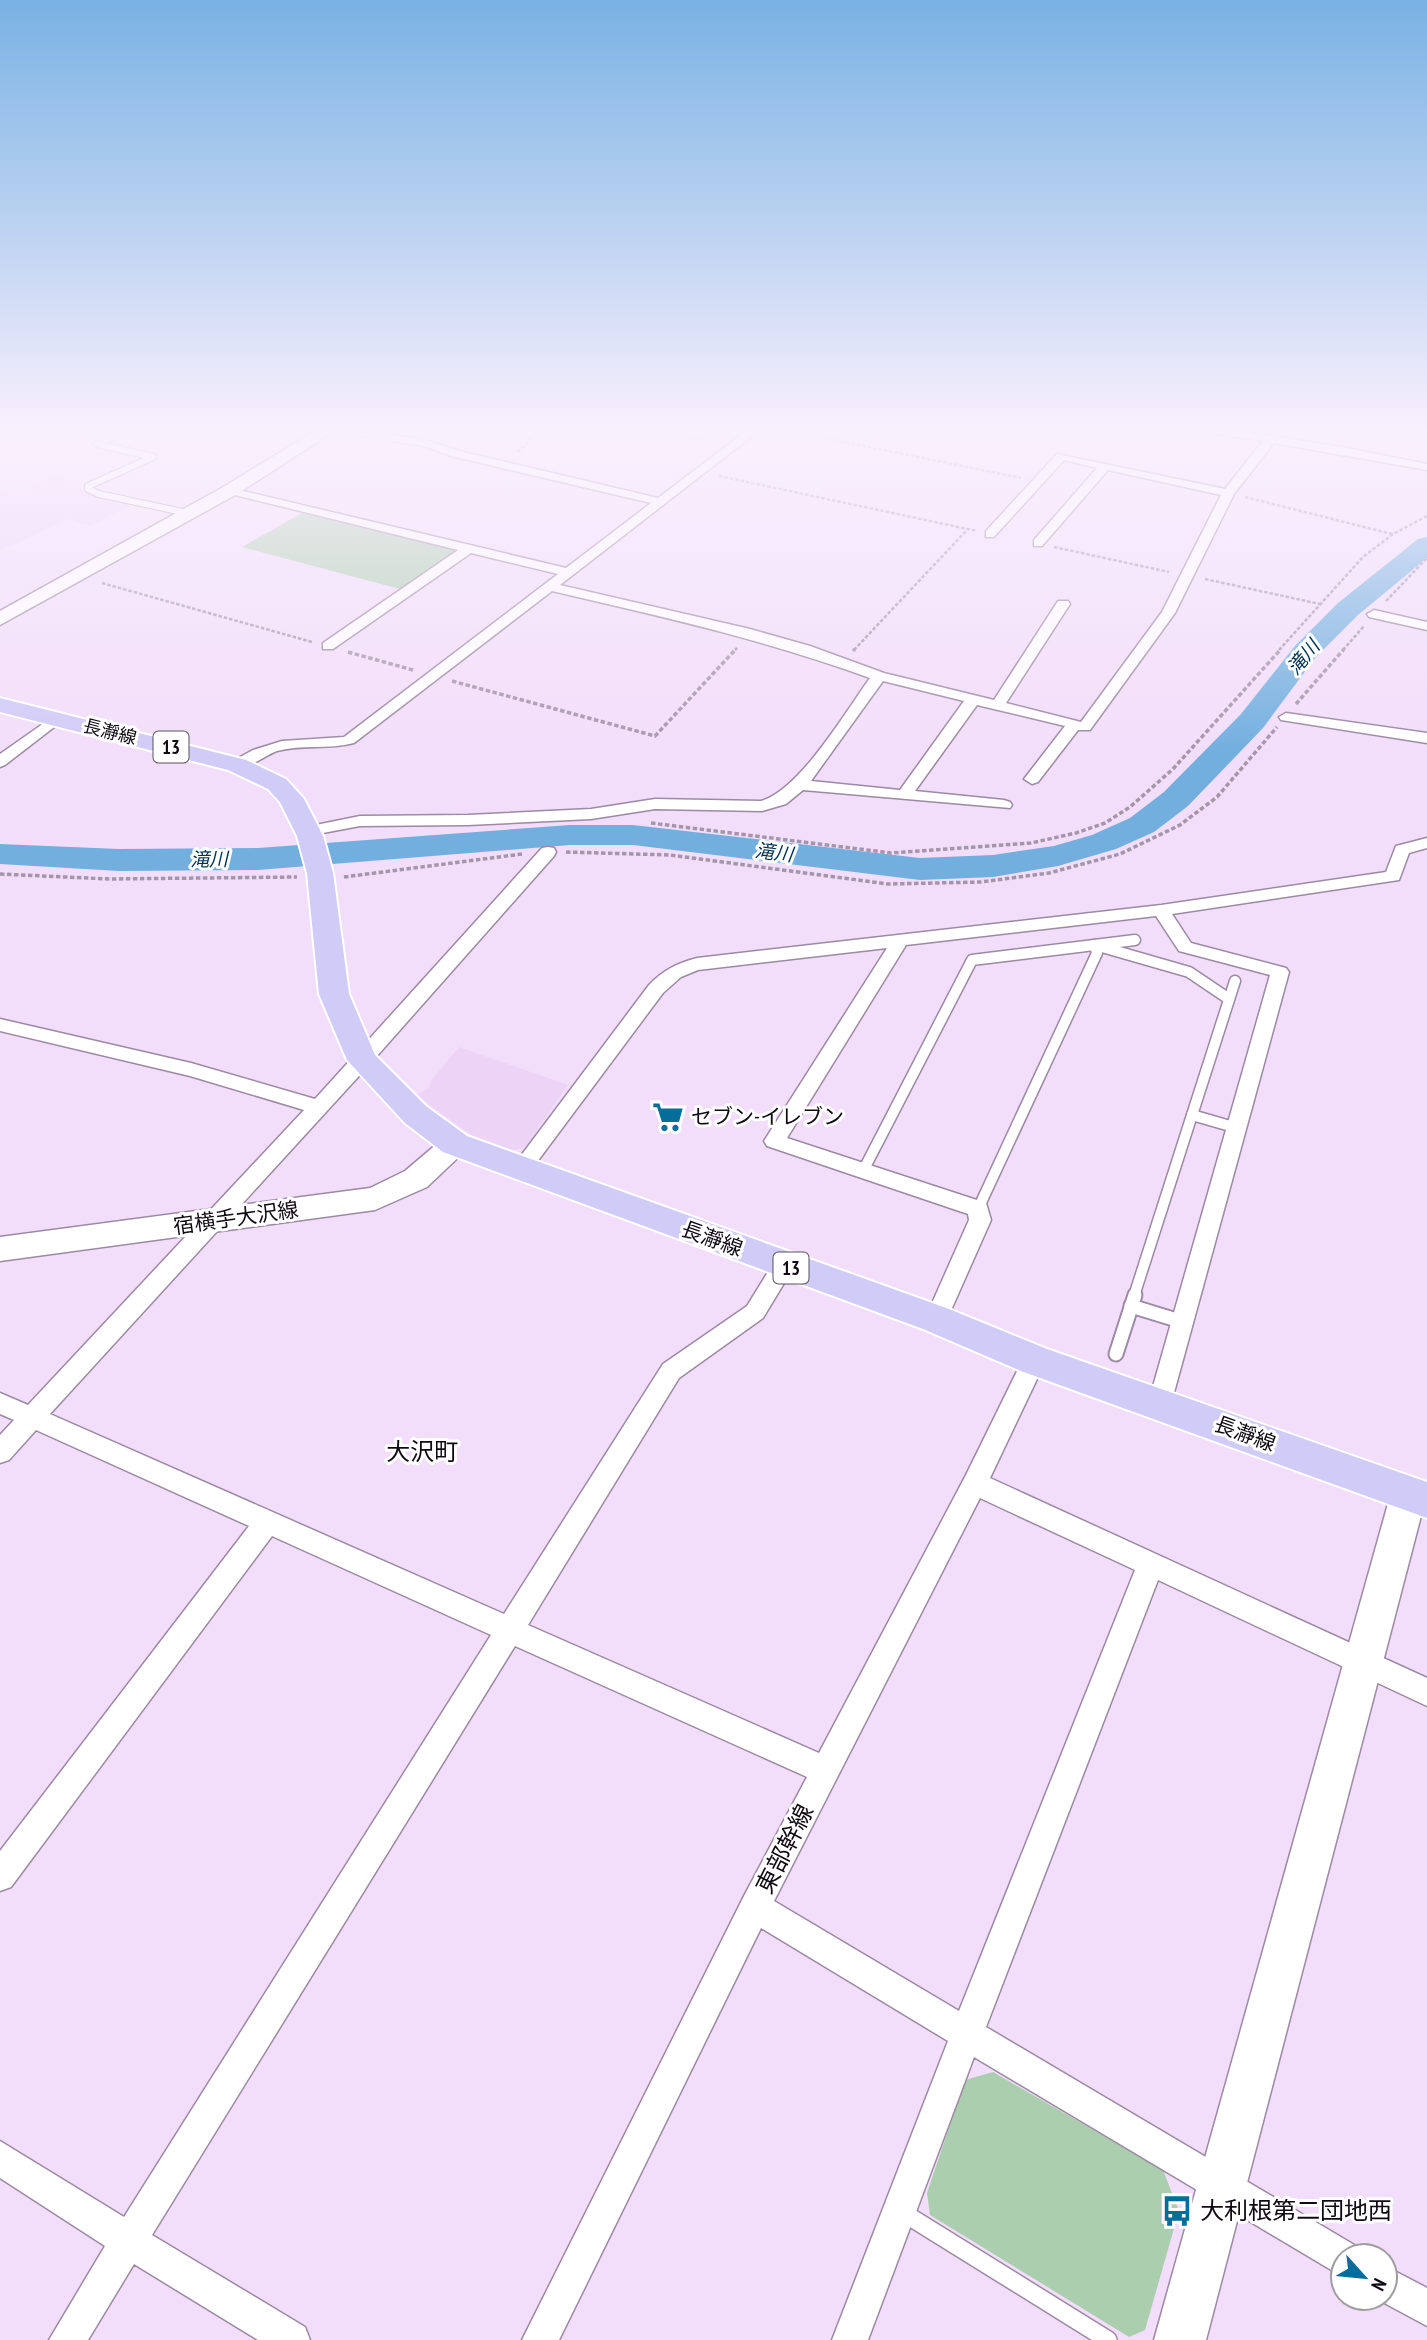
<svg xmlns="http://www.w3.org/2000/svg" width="1427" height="2340" font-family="'PT Sans Narrow','Noto Sans JP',sans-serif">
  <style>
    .built { fill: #edd4f7 }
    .green { fill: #abceae }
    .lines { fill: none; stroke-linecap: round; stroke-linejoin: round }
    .river { fill: #72afdf; fill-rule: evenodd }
    .lane-far3-casing { stroke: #9c89a3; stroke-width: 8 }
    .lane-far2-casing { stroke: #9c89a3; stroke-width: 13 }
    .lane-far1-casing { stroke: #9c89a3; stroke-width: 17 }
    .lane-casing { stroke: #9c89a3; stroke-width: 20 }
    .street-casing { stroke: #9c89a3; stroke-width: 3 }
    .secondary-casing { stroke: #9c89a3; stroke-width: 3 }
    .primary-casing { stroke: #fff; stroke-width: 4 }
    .path-far1 { stroke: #a495ab; stroke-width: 2.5; stroke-dasharray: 3.5 2; stroke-linecap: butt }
    .path { stroke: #a495ab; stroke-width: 3.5; stroke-dasharray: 4.5 2.5; stroke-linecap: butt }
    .lane-far3 { stroke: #fff; stroke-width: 6 }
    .lane-far2 { stroke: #fff; stroke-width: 10 }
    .lane-far1 { stroke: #fff; stroke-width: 13 }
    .lane { stroke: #fff; stroke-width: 17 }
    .street { fill: #fff; fill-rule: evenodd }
    .secondary { fill: #fff; fill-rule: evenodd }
    .primary { fill: #d1cbf7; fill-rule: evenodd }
    .labels { text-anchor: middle; stroke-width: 6; stroke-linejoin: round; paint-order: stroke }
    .far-street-label { font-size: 18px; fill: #0f0912; stroke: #fff }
    .far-water-label { font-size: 19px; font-style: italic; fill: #00304f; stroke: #fff }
    .shield { fill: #fff; stroke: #575359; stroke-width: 2 }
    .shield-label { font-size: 19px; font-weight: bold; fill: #0f0912 }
    .poi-label { font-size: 21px; fill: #0f0912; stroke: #fff; text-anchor: start }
    .street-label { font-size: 21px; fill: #0f0912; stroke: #fff }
    .quarter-label { font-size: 24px; fill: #0f0912; stroke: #fff }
    .near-street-label { font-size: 24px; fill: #0f0912; stroke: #fff }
    .near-poi-label { font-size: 24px; fill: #0f0912; stroke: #fff; text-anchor: start }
  </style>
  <rect width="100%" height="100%" fill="#f2defa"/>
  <g class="built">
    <polygon points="55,478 84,487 89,494 135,503 90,526 69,519 0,550 0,488 21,494"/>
    <polygon points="459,1047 568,1085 526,1146 511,1152 499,1148 471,1135 416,1095 429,1088 430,1082"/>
  </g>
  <g class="green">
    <polygon points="302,513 454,550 455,552 400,589 242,547"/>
    <polygon points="993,2072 1163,2170 1179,2211 1145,2330 1129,2337 930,2215 927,2193 965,2080"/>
  </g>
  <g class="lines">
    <polygon class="river" points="1427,537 1427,558 1358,615 1315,658 1263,728 1188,806 1154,832 1116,849 1058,866 993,877 920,880 633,845 570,845 258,870 119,871 0,864 0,844 119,849 258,848 570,825 633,825 920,858 993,855 1054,846 1092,835 1130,818 1164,792 1241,714 1295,646 1338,603 1418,539"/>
    <defs>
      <polyline id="lane-far3" points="134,426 97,444 153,457 88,486 88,489 99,494 187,513"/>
      <g id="lane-far2">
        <polyline points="1192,1115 1237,1128"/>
        <polyline points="863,1171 972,960 1135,940"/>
        <polyline points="978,1209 1097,953 1095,945 1189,972 1229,999"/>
        <polyline points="1134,1296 1235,981"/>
      </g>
      <g id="lane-far1">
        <polyline points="1131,1306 1183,1322"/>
        <polyline points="1116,1354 1135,1295"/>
      </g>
      <polyline id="lane" points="902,2212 1108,2340"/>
      <g id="street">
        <path d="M327 426 426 440 459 451 658 498 753 426H765L560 585 750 629 810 646 884 673 994 700 1058 601H1068L1070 604 1006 703 1081 722 1162 612 1221 495 1108 470 1042 546H1034V540L1097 468 1064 460 994 537H986V531L1057 454 1225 489 1263 441 1187 429 1181 426H1208L1342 447 1427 464V470L1274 443 1234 494 1175 613 1090 730H1078L1038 782 1032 784 1024 779 1065 726 977 705 915 791 1004 800 1010 802 1012 805 1010 808 803 790 786 804 762 811 655 809 591 819 468 825 360 826 307 836 299 831 301 828 360 816 468 815 591 809 655 799 761 801C800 790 846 711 870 678 766 640 660 616 552 591L354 743C329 750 302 744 277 751 263 756 246 772 231 768L229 765 231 762 253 750 282 741 344 737 558 574 471 553 333 649H323V643L458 550 227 493V487L566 568 651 503 451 456 424 446 331 431 327 430ZM883 681 964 701 900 790 811 781Z"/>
        <polygon points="1374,610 1427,622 1427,630 1369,617 1367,614"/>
        <polygon points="1286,713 1427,733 1427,743 1281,720 1279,717"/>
        <polygon points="57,714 64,718 62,721 5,765 0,767 0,754"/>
        <path d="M1427 838V848L1409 853 1399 880 1172 914 1191 943 1286 968 1289 972 1169 1411 1160 1414 1151 1411 1148 1404 1270 975 1179 951 1156 916 906 945 787 1138 986 1203 991 1220 944 1326 936 1328 928 1326 925 1319 969 1220 968 1214 767 1146 764 1141 887 948 698 970 681 977 663 993 528 1174 521 1177 514 1174 511 1169 649 985C663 970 678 963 697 958L1161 905 1386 872 1396 846Z"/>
        <path d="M548 847 554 848 556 852 554 856 369 1065 50 1414 504 1614 663 1364 747 1306 776 1259 784 1256 792 1259 795 1265 763 1318 679 1378 528 1625 819 1753 966 1475 1026 1353 1034 1350 1042 1353 1046 1360 990 1478 1427 1678V1706L1158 1580 986 2027 1356 2246 1360 2256H1343V2277L974 2057 868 2340H832L948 2041 761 1928 559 2340H522L744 1896 807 1777 515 1646 152 2235 305 2327 310 2340H258L134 2264 88 2340H49L105 2246 0 2178V2141L124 2217 491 1635 272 1536 11 1887 0 1891V1851L249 1526 36 1430 9 1460 0 1463V1435L14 1420 0 1414V1393L28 1405 304 1110 190 1076 0 1031V1019L191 1063 315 1099 542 848ZM980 1498 1135 1570 959 2011 774 1901Z"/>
        <polygon points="1385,2266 1427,2288 1427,2326 1375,2298 1385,2298"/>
      </g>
      <g id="secondary">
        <polygon points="323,426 342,426 237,494 0,625 0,611 225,486"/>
        <polygon points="455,1133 465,1137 470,1144 465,1151 427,1187 375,1210 0,1261 0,1237 370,1188 405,1171 445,1137"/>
        <polygon points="1409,1477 1422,1482 1427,1493 1206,2340 1154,2340 1391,1493 1396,1482"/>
      </g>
      <polygon id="primary" points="0,698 246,760 286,779 304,799 323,836 333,873 349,994 375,1055 427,1107 467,1136 949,1309 1047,1349 1427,1482 1427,1518 1021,1371 923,1329 443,1152 405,1123 347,1060 319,994 307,873 297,836 280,802 268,789 228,770 0,712"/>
    </defs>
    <use href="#lane-far3" class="lane-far3-casing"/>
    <use href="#lane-far2" class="lane-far2-casing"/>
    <use href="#lane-far1" class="lane-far1-casing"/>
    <use href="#lane" class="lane-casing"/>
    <use href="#street" class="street-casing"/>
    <use href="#secondary" class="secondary-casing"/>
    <use href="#primary" class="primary-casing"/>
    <g class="path-far1">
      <polyline points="633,426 714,442"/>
      <polyline points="776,428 1021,478"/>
      <polyline points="518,452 536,434 550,426"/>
      <polyline points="719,476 977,531"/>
      <polyline points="1245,497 1392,534"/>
      <polyline points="1054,547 1169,572"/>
      <polyline points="1205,579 1320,604"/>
      <polyline points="102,583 312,642"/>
      <polyline points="1386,601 1427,558"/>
      <polyline points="735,650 737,648"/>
      <polyline points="854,650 967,530"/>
      <polyline points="1279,650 1363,557 1393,534 1427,516"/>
      <polyline points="1343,650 1364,626"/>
    </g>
    <g class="path">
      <polyline points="853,651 855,649"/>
      <polyline points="348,652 413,670"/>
      <polyline points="452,681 655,736 736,649"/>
      <polyline points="1296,704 1344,649"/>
      <polyline points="651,823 891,853 1031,843 1076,833 1105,823 1130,807 1173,769 1281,649"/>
      <polyline points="566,852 670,855 888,884 981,882 1049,873 1120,854 1180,825 1217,797 1277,727"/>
      <polyline points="0,874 109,879 297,877"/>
      <polyline points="344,877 522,854"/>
    </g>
    <use href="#lane-far3" class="lane-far3"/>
    <use href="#lane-far2" class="lane-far2"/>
    <use href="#lane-far1" class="lane-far1"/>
    <use href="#lane" class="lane"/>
    <use href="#street" class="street"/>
    <use href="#secondary" class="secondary"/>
    <use href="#primary" class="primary"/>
  </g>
  <linearGradient id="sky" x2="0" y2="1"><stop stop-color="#79b2e4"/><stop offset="0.57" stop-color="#f9f0fd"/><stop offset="1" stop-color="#f9f0fd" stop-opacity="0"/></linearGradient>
  <rect width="1427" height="753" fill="url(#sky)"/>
  <defs>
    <symbol id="supermarket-bare" viewBox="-9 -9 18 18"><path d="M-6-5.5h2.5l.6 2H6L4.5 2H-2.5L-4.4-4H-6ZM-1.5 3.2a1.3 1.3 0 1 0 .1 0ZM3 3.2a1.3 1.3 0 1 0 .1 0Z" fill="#066c99" stroke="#fff" stroke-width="2.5" paint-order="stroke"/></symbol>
    <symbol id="bus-bare" viewBox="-9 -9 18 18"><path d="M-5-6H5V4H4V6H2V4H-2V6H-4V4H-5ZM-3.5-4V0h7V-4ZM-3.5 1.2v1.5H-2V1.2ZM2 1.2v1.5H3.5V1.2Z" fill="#066c99" stroke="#fff" stroke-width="2.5" paint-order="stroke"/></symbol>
  </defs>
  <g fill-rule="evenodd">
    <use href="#supermarket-bare" x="646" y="1095" width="44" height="44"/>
    <use href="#bus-bare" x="1155" y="2189" width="44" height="44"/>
  </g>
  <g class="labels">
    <g class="far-street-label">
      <text transform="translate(110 732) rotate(14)" y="6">長瀞線</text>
    </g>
    <g class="far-water-label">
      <text transform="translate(1303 657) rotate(-50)" y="7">滝川</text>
      <text transform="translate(774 852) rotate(7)" y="7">滝川</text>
      <text transform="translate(209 859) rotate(-1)" y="7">滝川</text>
    </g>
    <g class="shield">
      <rect x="153.5" y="731.5" width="35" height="31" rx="5"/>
      <rect x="773.5" y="1252.5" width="35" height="31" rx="5"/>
    </g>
    <g class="shield-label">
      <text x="171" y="754">13</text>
      <text x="791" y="1275">13</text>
    </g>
    <g class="poi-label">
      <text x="691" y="1124">セブン-イレブン</text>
    </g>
    <g class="street-label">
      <text transform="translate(236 1218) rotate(-8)" y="7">宿横手大沢線</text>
      <text transform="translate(712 1239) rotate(20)" y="7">長瀞線</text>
      <text transform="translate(1245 1434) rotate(20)" y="7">長瀞線</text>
    </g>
    <g class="quarter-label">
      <text x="422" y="1460">大沢町</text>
    </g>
    <g class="near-street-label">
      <text transform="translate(785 1849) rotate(-63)" y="8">東部幹線</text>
    </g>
    <g class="near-poi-label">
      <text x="1200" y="2219">大利根第二団地西</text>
    </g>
  </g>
  <g transform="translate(1364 2277) rotate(117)"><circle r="33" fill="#ffffff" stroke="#9f9da0" stroke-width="2"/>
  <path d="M0-5L12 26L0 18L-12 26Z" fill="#066c99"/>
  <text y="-10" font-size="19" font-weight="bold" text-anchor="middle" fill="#0f0912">N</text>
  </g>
</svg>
